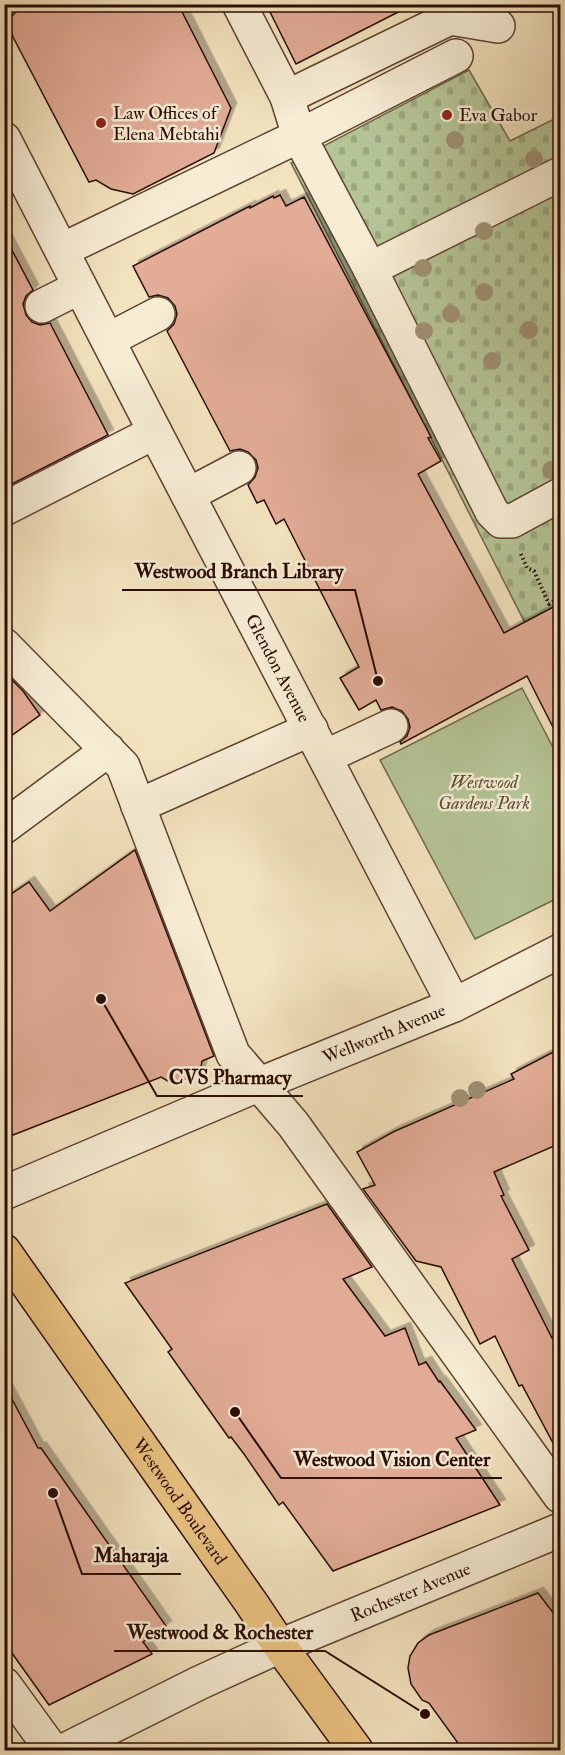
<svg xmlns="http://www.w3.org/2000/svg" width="565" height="1755" font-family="'IM FELL Double Pica',serif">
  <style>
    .green { fill: #b5c597; stroke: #70684c; stroke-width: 1.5 }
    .cemetery { fill: url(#cemetery-stones); stroke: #70684c; stroke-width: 1.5 }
    .building { fill: #e2ac97; stroke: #2b0c02; stroke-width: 1.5; filter: url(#shadow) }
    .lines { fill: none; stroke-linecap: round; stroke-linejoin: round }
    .minor-casing { stroke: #5d4231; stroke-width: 36 }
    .major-casing { stroke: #2b0c02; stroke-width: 36 }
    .path { stroke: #2b0c02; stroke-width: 4; stroke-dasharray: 1.5 3; stroke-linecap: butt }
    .minor { stroke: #f7edd5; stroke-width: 33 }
    .major { stroke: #eac280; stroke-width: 33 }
    .tree { fill: #9f9074 }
    .poi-dot { fill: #8f2418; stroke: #f7edd5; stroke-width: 2 }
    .labels { text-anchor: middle; stroke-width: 5; stroke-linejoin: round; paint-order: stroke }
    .poi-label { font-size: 18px; fill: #2b0c02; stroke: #f7edd5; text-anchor: start }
    .street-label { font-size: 18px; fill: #2b0c02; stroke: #f7edd5 }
    .park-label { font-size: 18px; font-style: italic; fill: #5b4d36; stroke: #f7edd5 }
    .leader { fill: none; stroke: #2b0c02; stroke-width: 2 }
    .callout-dot { fill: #2b0c02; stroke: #f7edd5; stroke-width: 2 }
    .callout-label { font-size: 20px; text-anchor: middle; font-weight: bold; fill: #2b0c02; stroke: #f7edd5; stroke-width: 5; stroke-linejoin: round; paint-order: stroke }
  </style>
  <defs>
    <pattern id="cemetery-stones" width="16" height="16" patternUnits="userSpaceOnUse" patternTransform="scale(1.5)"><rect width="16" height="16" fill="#b5c597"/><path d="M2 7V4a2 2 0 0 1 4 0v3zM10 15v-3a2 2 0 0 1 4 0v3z" fill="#9ca880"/></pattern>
    <filter id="shadow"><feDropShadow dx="5.5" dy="-5.5" stdDeviation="0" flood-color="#0004"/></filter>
  </defs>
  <rect width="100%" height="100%" fill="#f3e3bf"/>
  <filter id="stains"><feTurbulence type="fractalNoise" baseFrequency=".00333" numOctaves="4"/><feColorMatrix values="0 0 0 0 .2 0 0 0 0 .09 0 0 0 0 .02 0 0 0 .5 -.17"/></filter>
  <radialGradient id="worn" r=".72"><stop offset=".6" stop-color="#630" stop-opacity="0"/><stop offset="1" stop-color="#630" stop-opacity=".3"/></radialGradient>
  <polygon class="green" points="522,688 560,761 560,897 475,939 380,760"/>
  <polygon class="cemetery" points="469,70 510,141 560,116 560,669 551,674 291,163"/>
  <g class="building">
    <polygon points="24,4 178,4 231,108 214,153 133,194 111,189 96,180 89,182 13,37 8,20"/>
    <polygon points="266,4 414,4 296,64"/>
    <polygon points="280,195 286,206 304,197 431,437 428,438 441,461 418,474 504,633 561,603 561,743 527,676 401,744 400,742 407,736 410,727 408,719 402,711 392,707 381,710 376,700 359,710 340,678 359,667 284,519 276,524 264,500 257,503 248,485 255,477 258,468 256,460 248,452 240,449 230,451 167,331 174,324 177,314 175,306 168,298 158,295 149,297 133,266 250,206 250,208 273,196 274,198"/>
    <polygon points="4,235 33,290 26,296 23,304 26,315 32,322 40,325 50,323 108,435 4,488"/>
    <polygon points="4,672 23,691 40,715 4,741"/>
    <polygon points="135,850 214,1056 202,1061 200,1073 173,1084 161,1077 13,1135 4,1123 4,899 29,882 50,911"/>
    <polygon points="561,1048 561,1143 494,1172 504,1195 501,1196 529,1250 512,1259 552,1338 561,1334 561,1458 522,1385 519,1386 495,1336 480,1344 441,1267 416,1261 363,1189 375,1185 357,1152 393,1132 514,1079 511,1074"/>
    <polygon points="327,1204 372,1267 343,1279 385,1336 405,1328 419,1365 426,1362 439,1382 440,1381 476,1430 456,1438 500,1505 333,1571 283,1502 279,1505 244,1454 231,1437 229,1438 168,1352 172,1349 125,1283"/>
    <polygon points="4,1384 38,1448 41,1448 166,1626 143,1642 152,1654 49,1705 4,1642"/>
    <polygon points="538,1593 561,1623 561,1750 463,1750 429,1703 422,1700 411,1684 408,1668 410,1656 418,1643 429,1635"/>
  </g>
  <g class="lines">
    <defs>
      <g id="minor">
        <polyline points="239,4 287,97 450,18 498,26"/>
        <polyline points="287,97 299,136 370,269 492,512 501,521 512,521 560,495"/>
        <path id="s1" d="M4 139 155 432 454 1005"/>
        <polyline points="62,250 299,136 456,56"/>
        <polyline points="370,269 560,174"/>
        <polyline points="42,306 80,287"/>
        <polyline points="108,340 158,314"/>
        <polyline points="188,495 239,468"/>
        <polyline points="4,509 155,432"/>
        <polyline points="4,645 123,766 233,1054 293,1124 560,1496"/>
        <polyline points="325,757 391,726"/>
        <polyline points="138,806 311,729"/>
        <polyline points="4,827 108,750"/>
        <path id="s2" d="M4 1193 260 1084 454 1005 560 951"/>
        <polyline points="4,1684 52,1750"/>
        <path id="s3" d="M65 1750 199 1683 280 1646 560 1530"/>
      </g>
      <g id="major">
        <path id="s4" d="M4 1251 252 1604 280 1646 356 1750"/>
      </g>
    </defs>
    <use href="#minor" class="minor-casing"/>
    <use href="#major" class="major-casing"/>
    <polyline class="path" points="521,554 527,568 534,571 549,604 560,597"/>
    <use href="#minor" class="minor"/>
    <use href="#major" class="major"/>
  </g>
  <g class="tree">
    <circle cx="455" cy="140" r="9"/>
    <circle cx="534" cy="159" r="9"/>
    <circle cx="484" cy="231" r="9"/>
    <circle cx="423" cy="268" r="9"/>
    <circle cx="484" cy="292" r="9"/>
    <circle cx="451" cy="314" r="9"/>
    <circle cx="529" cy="330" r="9"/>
    <circle cx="424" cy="331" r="9"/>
    <circle cx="492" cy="361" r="9"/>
    <circle cx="551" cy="470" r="9"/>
    <circle cx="477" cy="1090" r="9"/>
    <circle cx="460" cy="1098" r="9"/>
  </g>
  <g class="poi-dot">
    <circle cx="447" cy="115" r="6"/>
    <circle cx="101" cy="123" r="6"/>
  </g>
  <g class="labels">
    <g class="poi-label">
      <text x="113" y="119">Law Offices of<tspan x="113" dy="21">Elena Mebtahi</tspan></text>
      <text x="459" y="121">Eva Gabor</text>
    </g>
    <g class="street-label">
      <text dy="6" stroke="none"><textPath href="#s1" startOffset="596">Glendon Avenue</textPath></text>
      <text dy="6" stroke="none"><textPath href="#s2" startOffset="412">Wellworth Avenue</textPath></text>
      <text dy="6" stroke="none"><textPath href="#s4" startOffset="306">Westwood Boulevard</textPath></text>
      <text dy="6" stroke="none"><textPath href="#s3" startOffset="380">Rochester Avenue</textPath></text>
    </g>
    <g class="park-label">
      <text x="484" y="788">Westwood<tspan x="484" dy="21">Gardens Park</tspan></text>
    </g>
  </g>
  <path class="leader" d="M378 681L355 590H122M101 999L157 1096H303M235 1412L281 1478H502M53 1493L82 1574H181M425 1714L325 1651H114"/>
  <g class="callout-dot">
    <circle cx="378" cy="681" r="6"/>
    <circle cx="101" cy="999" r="6"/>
    <circle cx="235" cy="1412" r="6"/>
    <circle cx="53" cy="1493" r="6"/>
    <circle cx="425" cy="1714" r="6"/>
  </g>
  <g class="callout-label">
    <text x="239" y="578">Westwood Branch Library</text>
    <text x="230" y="1084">CVS Pharmacy</text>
    <text x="392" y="1466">Westwood Vision Center</text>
    <text x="131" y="1562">Maharaja</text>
    <text x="220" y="1639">Westwood &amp; Rochester</text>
  </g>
  <rect width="565" height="1755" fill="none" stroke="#f3e3bf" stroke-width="24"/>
  <rect x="6" y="6" width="553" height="1743" fill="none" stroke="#2b0c02" stroke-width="3"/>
  <rect x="12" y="12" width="541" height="1731" fill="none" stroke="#2b0c02" stroke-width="1.5"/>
  <rect width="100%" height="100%" filter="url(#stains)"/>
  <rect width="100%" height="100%" fill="url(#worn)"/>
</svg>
